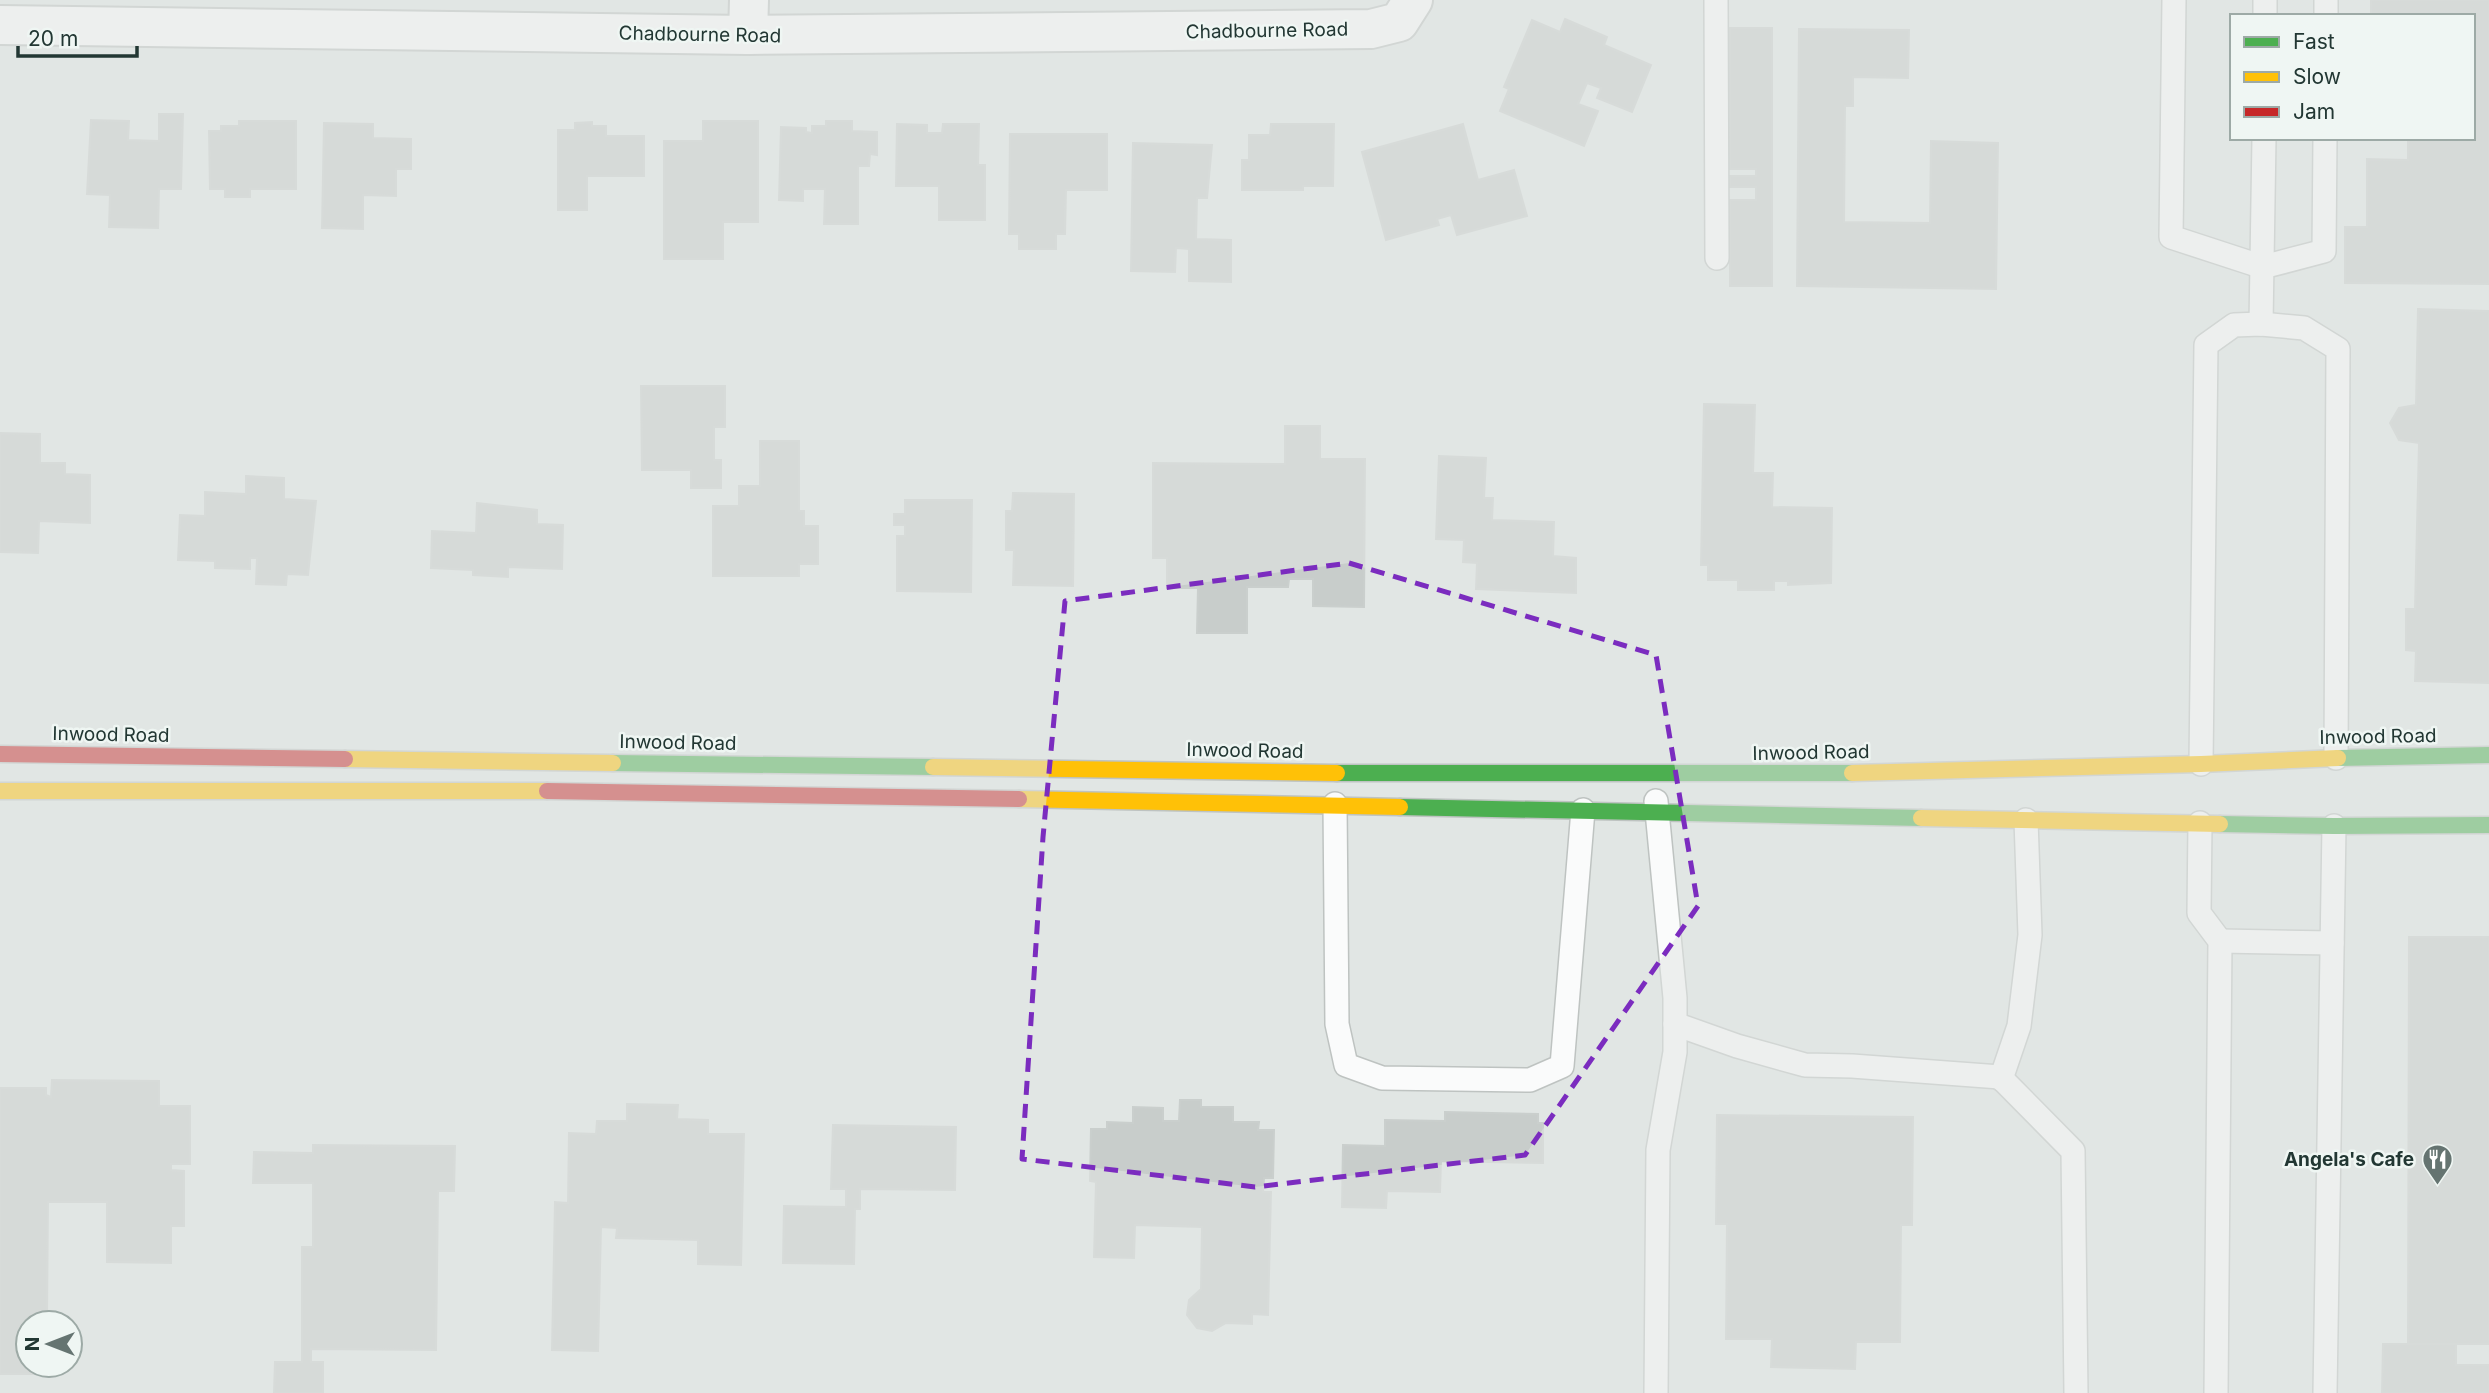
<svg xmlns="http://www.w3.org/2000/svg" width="2489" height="1393" font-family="Inter,sans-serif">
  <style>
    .building { fill: #c8cdcb; stroke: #cacfcd; stroke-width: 2 }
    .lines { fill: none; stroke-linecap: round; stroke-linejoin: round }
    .lane-casing { stroke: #bec3c1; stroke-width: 26 }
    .street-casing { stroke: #bec3c1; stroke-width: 42 }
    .fast-casing { stroke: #bec3c1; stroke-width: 19 }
    .slow-casing { stroke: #bec3c1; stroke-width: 19 }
    .jam-casing { stroke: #bec3c1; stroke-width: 19 }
    .lane { stroke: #fafbfb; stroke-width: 23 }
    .street { stroke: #fafbfb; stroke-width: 38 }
    .fast { stroke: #4caf50; stroke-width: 16 }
    .slow { stroke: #ffc107; stroke-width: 16 }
    .jam { stroke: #c62828; stroke-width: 16 }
    .marked { fill: none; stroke: #7b2cbf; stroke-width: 5; stroke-dasharray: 14 9; stroke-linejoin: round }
    .labels { text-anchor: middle; stroke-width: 5; stroke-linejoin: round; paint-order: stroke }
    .street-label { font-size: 19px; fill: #223733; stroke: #eff6f3 }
    .poi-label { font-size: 19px; font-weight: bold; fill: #223733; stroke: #eff6f3; text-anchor: end }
  </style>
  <rect width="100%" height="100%" fill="#e1e6e4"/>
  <g class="building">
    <polygon points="2371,0 2489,0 2489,284 2345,283 2345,227 2367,227 2367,159 2408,160 2408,138 2473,138 2473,16 2371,16"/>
    <polygon points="1565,19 1607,37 1604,45 1651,65 1632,112 1597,98 1601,88 1587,83 1578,104 1598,111 1584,146 1500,111 1509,89 1504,87 1532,20 1560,32"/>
    <polygon points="1730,28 1772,28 1772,286 1730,286 1730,200 1756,200 1756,187 1730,187 1730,176 1756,176 1756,169 1730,169"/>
    <polygon points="1799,29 1909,30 1908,78 1853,77 1853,106 1845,106 1844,222 1930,223 1931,141 1998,143 1996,289 1797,286"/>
    <polygon points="159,114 183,114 181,189 159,189 158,228 109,227 110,195 87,194 91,120 129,121 128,140 159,141"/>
    <polygon points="239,121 296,121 296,189 250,189 250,197 225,197 225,189 210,189 209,131 221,131 221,126 239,126"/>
    <polygon points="703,121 758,121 758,222 723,222 723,259 664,259 664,141 703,141"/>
    <polygon points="826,121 852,121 852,131 877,132 877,155 870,154 869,166 858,166 858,224 824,224 825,189 803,189 803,201 779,200 781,127 806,128 806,132 812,133 812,126 826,126"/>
    <polygon points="592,122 592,126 606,126 606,136 644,136 644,176 587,176 587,210 558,210 558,130 575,130 575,123"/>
    <polygon points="324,123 373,124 373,138 411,139 411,169 396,169 396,196 363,195 363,229 322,228"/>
    <polygon points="897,124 927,125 927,133 942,133 943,124 979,124 978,165 985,165 985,220 939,220 939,186 896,186"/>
    <polygon points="1271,124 1334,124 1333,186 1303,186 1303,190 1242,190 1242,160 1249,160 1249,135 1270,135"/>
    <polygon points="1463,124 1478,180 1514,170 1527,216 1457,235 1451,215 1437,219 1439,225 1386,240 1362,152"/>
    <polygon points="1010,134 1107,134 1107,190 1066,190 1065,234 1056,234 1056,249 1019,249 1019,234 1009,234"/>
    <polygon points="1133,143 1212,145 1207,198 1197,198 1196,239 1231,240 1231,282 1189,281 1189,249 1176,248 1175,272 1131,271"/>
    <polygon points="2418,309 2489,311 2489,683 2415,681 2416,651 2406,650 2406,609 2415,609 2419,443 2399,440 2390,423 2399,408 2416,405"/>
    <polygon points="641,386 725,386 725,427 714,427 714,460 721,460 721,488 691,488 691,470 642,470"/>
    <polygon points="1704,404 1755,405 1753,473 1773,473 1772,507 1832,508 1831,583 1788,585 1788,581 1774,581 1774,590 1738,590 1738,580 1708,580 1708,565 1701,565"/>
    <polygon points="1285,426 1320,426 1320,459 1365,459 1364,607 1313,606 1313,579 1289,579 1288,587 1247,587 1247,633 1197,633 1198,588 1167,588 1167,558 1153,558 1153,463 1285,464"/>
    <polygon points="0,433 40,434 40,463 65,463 65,474 90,475 90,523 39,521 38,553 0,552"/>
    <polygon points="760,441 799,441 799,511 804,511 804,526 818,526 818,564 799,564 799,576 713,576 713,506 739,506 739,486 760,486"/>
    <polygon points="1439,456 1486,458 1484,498 1493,498 1492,520 1554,522 1553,556 1576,558 1576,593 1476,589 1477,563 1463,562 1464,540 1436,539"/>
    <polygon points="246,476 284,478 284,499 316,501 308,575 287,574 286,585 256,584 257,558 250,558 250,569 215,568 215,561 178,560 180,515 205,516 205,492 246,494"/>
    <polygon points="1013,493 1074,494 1073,586 1013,585 1014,550 1006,550 1006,511 1012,511"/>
    <polygon points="905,500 972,500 971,592 897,591 897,536 905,536 905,525 894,525 894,514 905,514"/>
    <polygon points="477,503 537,510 537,524 563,525 562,569 508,567 508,577 473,575 473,570 431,568 432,531 476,533"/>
    <polygon points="2409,937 2489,937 2489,1344 2408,1344"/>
    <polygon points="52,1080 159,1081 159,1106 190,1106 190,1164 171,1164 171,1170 184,1171 184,1226 171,1226 171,1263 107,1262 107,1202 48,1202 47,1315 54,1315 54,1323 28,1323 28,1365 54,1365 53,1374 0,1374 0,1088 46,1088 46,1095 51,1097"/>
    <polygon points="1180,1100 1201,1100 1201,1107 1233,1107 1233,1122 1259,1122 1258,1130 1274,1130 1273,1178 1264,1178 1263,1192 1271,1192 1268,1315 1252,1314 1252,1324 1226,1323 1212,1331 1197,1328 1187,1315 1189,1300 1201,1289 1202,1227 1135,1225 1134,1258 1094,1257 1096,1182 1090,1181 1091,1129 1107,1129 1107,1122 1133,1123 1133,1107 1163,1108 1163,1121 1179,1121"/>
    <polygon points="627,1104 678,1105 677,1119 708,1120 708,1134 744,1134 741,1265 698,1264 698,1240 616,1238 617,1228 601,1227 598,1351 552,1350 555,1202 568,1203 569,1133 596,1134 597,1121 627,1121"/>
    <polygon points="1445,1112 1538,1114 1538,1123 1543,1123 1543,1163 1441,1161 1440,1192 1387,1191 1386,1208 1342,1207 1343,1145 1385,1146 1385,1120 1445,1121"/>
    <polygon points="1717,1115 1913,1117 1912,1225 1901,1225 1900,1342 1856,1342 1855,1369 1771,1367 1772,1339 1726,1339 1727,1224 1716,1224"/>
    <polygon points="833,1125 956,1127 955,1190 860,1189 860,1209 855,1209 854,1264 783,1263 784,1206 846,1207 846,1189 831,1189"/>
    <polygon points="313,1145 455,1146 454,1191 438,1191 436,1350 311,1349 311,1362 323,1362 323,1393 274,1393 275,1362 302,1362 302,1247 313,1247 313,1183 253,1183 254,1152 313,1153"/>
    <polygon points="2383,1344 2456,1344 2456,1365 2489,1365 2489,1393 2382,1393"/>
  </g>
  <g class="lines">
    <defs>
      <g id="lane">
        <polyline points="1716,0 1717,258"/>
        <polyline points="2174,0 2171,237 2263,267 2324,251 2325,138"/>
        <polyline points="2265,16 2265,0"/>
        <polyline points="2326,16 2326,0"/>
        <polyline points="2261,324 2264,138"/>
        <polyline points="2201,764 2206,345 2234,325 2261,324 2304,328 2338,349 2336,758"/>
        <polyline points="1656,801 1675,998 1675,1052 1658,1150 1656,1393"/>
        <polyline points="1335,804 1337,1024 1346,1065 1382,1078 1530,1080 1562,1066 1583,810"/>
        <polyline points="2200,823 2199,913 2220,941 2216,1393"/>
        <polyline points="2220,941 2332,943"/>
        <polyline points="1675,1024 1737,1046 1805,1065 1852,1066 2000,1077 2073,1151 2076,1393"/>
        <polyline points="2001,1079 2019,1026 2030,935 2026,820"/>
        <polyline points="2325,1393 2334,826"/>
      </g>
      <g id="street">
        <polyline points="0,25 748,35 1371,29 1399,22 1413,0"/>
        <polyline points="748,35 749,0"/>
      </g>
      <g id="fast">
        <polyline points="2338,758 2489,755"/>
        <polyline points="613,763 933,767"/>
        <polyline points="1337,773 1852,773"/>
        <polyline points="1400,807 1921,818"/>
        <polyline points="2220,824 2334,826 2489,825"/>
      </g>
      <g id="slow">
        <polyline points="345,759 613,763"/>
        <polyline points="933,767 1337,773"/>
        <polyline points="1852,773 2201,764 2338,758"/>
        <polyline points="0,791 547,791"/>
        <polyline points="1019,799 1400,807"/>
        <polyline points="1921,818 2220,824"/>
      </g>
      <g id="jam">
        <polyline points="0,754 345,759"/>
        <polyline points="547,791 1019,799"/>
      </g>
    </defs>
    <use href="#lane" class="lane-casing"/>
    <use href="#street" class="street-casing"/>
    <use href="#fast" class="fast-casing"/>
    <use href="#slow" class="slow-casing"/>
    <use href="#jam" class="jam-casing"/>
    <use href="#lane" class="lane"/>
    <use href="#street" class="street"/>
    <use href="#fast" class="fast"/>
    <use href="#slow" class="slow"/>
    <use href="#jam" class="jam"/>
  </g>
  <path d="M0 0H2489V1393H0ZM1349 563 1656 655 1698 906 1525 1155 1255 1187 1022 1159 1043 837 1065 601Z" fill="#e1e6e4" fill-opacity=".55" fill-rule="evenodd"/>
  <path class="marked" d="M1349 563 1656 655 1698 906 1525 1155 1255 1187 1022 1159 1043 837 1065 601Z"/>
  <defs>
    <symbol id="restaurant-pin" viewBox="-11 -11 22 30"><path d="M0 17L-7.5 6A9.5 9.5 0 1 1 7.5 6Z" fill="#657471" stroke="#eff6f3"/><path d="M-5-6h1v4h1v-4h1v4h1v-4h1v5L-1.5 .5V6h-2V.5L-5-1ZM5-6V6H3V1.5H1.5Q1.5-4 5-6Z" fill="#fff"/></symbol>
  </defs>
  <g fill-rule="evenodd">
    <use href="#restaurant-pin" x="2420" y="1142" width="35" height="47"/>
  </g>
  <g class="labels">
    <g class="street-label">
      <text transform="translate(1267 30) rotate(-1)" y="7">Chadbourne Road</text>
      <text transform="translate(700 34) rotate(1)" y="7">Chadbourne Road</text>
      <text transform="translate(111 734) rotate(1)" y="7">Inwood Road</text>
      <text transform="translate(2378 736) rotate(-1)" y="7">Inwood Road</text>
      <text transform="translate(678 742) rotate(1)" y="7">Inwood Road</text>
      <text transform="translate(1245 750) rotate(1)" y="7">Inwood Road</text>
      <text transform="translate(1811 752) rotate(-1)" y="7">Inwood Road</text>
    </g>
    <g class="poi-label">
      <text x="2414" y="1166">Angela's Cafe</text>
    </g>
  </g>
  <rect x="2230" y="14" width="245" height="126" fill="#eff6f3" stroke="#9daaa6" stroke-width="2"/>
  <rect x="2244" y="37" width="35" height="10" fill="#4caf50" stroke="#9daaa6" stroke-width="2"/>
  <text x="2293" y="49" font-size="21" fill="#223733">Fast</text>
  <rect x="2244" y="72" width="35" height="10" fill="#ffc107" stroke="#9daaa6" stroke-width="2"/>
  <text x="2293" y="84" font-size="21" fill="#223733">Slow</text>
  <rect x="2244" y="107" width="35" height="10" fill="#c62828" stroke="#9daaa6" stroke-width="2"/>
  <text x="2293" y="119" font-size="21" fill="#223733">Jam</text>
  <g transform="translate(49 1344) rotate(270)"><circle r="33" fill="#eff6f3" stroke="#9daaa6" stroke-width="2"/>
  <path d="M0-5L12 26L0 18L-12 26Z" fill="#657471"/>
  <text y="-10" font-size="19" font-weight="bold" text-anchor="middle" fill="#223733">N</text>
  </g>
  <path d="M18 46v10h119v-10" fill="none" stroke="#223733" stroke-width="3.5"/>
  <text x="28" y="46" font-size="21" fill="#223733" stroke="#eff6f3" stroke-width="5" paint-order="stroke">20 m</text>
</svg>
